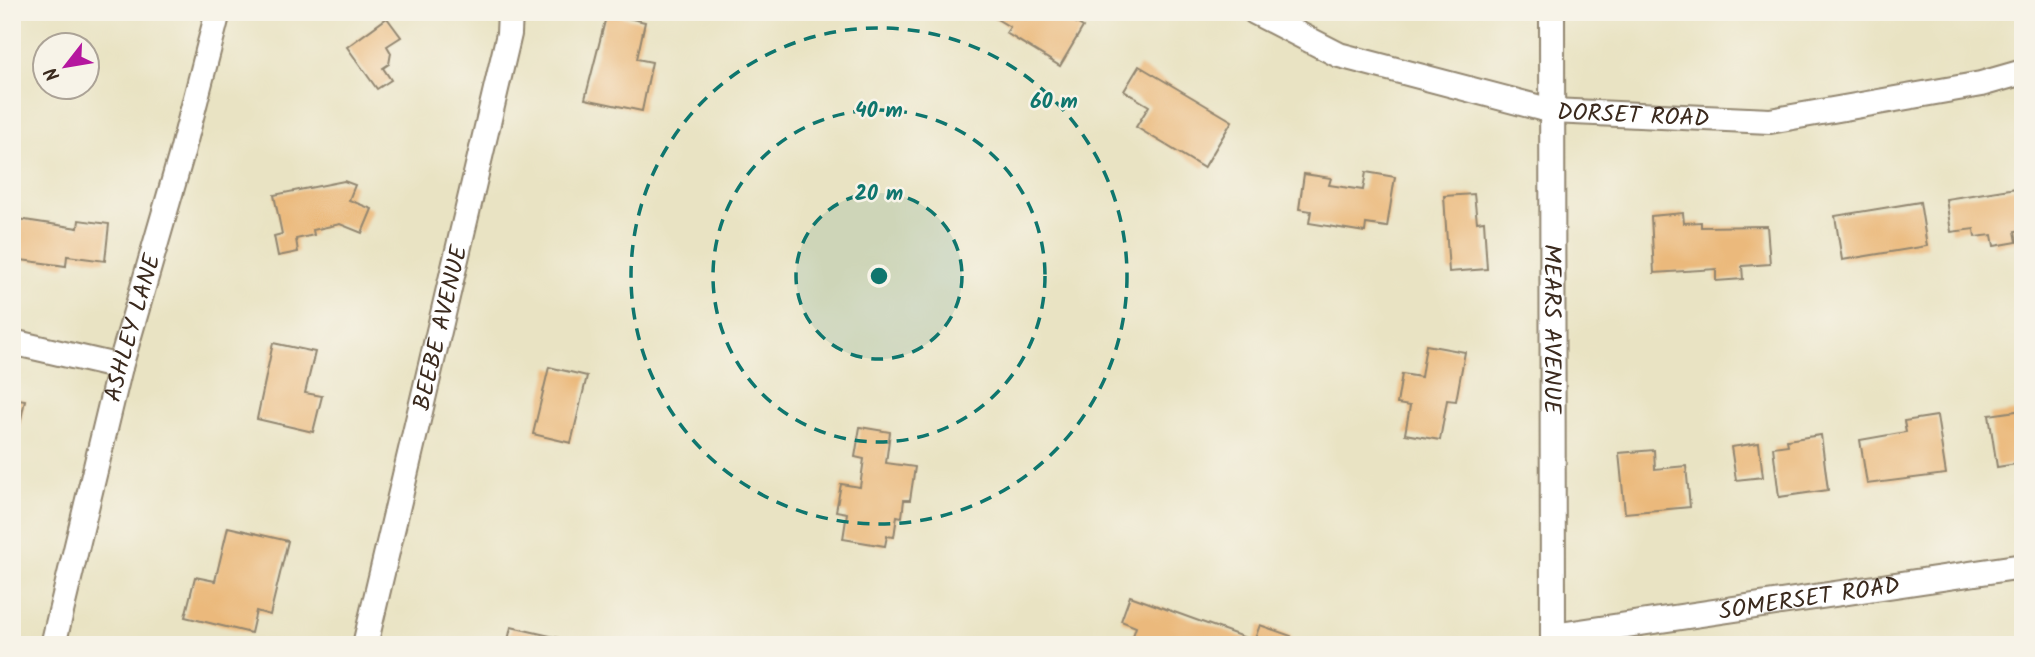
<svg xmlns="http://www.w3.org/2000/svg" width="2035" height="657" font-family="Kalam,sans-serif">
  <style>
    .building { fill: #ebb97c }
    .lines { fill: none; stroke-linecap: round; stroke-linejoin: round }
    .street-casing { stroke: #928670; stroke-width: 28 }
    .street { stroke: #fff; stroke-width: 24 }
    .ring { fill: none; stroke: #0f766e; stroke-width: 3.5; stroke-dasharray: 12 9 }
    .labels { text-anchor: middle; stroke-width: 5; stroke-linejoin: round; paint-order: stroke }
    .street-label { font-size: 24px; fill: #3b2a1e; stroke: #f7f3e8 }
    .centre { fill: #0f766e; stroke: #f7f3e8; stroke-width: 3.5 }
    .ring-label { font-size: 21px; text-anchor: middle; font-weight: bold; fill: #0f766e; stroke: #f7f3e8; stroke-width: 5; stroke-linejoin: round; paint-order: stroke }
  </style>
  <rect width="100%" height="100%" fill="#f7f3e8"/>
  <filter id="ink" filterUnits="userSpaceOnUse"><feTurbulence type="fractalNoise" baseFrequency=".0143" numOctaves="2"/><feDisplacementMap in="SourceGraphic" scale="14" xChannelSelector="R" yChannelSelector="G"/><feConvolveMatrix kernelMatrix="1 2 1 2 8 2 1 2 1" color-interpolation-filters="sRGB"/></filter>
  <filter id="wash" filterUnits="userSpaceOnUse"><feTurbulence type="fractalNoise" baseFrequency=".00686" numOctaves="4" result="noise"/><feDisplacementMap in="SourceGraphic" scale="28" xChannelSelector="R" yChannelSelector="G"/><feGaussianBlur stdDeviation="1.57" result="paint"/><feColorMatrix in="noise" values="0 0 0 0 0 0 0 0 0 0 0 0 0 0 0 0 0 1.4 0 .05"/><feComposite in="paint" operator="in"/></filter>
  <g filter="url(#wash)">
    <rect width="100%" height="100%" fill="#e9e3c3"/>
    <g id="blocks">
      <g class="building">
        <polygon points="985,12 1059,12 1083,27 1060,66 1006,33 1010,27"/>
        <polygon points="607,13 645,22 637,59 652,62 642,111 585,99"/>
        <polygon points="387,18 401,37 387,46 391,53 389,64 383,68 391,80 377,89 347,47"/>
        <polygon points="1139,66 1232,121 1204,168 1136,127 1149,106 1124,91"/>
        <polygon points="1366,172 1395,177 1387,227 1366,224 1365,232 1309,223 1311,211 1299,209 1304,174 1331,178 1329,185 1363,190"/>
        <polygon points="344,181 355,185 349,200 372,209 362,233 340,224 313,230 314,235 296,239 298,252 278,256 274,236 282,234 274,195"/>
        <polygon points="2023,187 2023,230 2015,231 2017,242 1994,246 1992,235 1975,237 1974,229 1951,232 1946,199"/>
        <polygon points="1474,194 1477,222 1484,221 1487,269 1449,272 1444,196"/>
        <polygon points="1920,202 1927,246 1842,260 1835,216"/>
        <polygon points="1683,213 1684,223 1701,222 1701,227 1767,226 1770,264 1742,266 1743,279 1716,281 1716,269 1654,273 1651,216"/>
        <polygon points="18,219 78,228 79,220 109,224 105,261 67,256 66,266 13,259"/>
        <polygon points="273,343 315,352 305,393 322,396 313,432 257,419"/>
        <polygon points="1426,345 1465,352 1456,401 1447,400 1440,440 1405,434 1410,406 1397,404 1402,374 1421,377"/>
        <polygon points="549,367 587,376 571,443 533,434"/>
        <polygon points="12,398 25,400 16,443 12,442"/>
        <polygon points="2023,410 2023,463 1997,467 1989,415"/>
        <polygon points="1937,416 1946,474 1867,484 1860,440 1906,432 1904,421"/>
        <polygon points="860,427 890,432 886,463 915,467 910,500 904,500 902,517 897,516 894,537 887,536 885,546 843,539 847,513 836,511 841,484 860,487 864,459 855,457"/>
        <polygon points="1821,435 1828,490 1779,497 1773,447 1788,445 1787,440"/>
        <polygon points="1759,443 1763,477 1736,480 1731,447"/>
        <polygon points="1654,450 1655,469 1686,466 1690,507 1625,513 1619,453"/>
        <polygon points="228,527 288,541 270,615 256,611 251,633 185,617 195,577 215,581"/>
        <polygon points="1130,596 1254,641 1260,625 1291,636 1288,645 1148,645 1132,639 1136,627 1121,621"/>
        <polygon points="511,627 572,641 571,645 507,645"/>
      </g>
    </g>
  </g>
  <g filter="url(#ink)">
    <use href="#blocks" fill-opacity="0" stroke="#928670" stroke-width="2"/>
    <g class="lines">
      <defs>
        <g id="street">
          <path id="s1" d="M1255 12 1339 55 1552 111 1770 121 1981 84 2023 72"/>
          <path id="s2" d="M1552 12 1553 645"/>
          <polyline points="12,342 120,367"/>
          <path id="s3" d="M1553 636 2023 566"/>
          <path id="s4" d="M53 645 120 367 181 156 218 12"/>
          <path id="s5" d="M365 645 509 34 510 12"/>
        </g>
      </defs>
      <use href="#street" class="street-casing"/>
      <use href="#street" class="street"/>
    </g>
  </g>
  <circle cx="879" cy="276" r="83" fill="#0f766e" fill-opacity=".12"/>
  <g class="ring">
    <circle cx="879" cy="276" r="83"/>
    <circle cx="879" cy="276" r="166"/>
    <circle cx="879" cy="276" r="248"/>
  </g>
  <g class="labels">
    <g class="street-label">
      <text dy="8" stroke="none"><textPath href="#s1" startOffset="396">DORSET ROAD</textPath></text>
      <text dy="8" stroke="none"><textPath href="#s4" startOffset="327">ASHLEY LANE</textPath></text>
      <text dy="8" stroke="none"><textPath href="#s5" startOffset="326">BEEBE AVENUE</textPath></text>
      <text dy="8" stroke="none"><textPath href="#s2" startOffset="317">MEARS AVENUE</textPath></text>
      <text dy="8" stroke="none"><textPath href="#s3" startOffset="259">SOMERSET ROAD</textPath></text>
    </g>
  </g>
  <circle cx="879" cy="276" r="10" class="centre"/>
  <g class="ring-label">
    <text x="1054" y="108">60 m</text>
    <text x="879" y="117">40 m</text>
    <text x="879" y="200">20 m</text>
  </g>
  <rect width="2035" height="657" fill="none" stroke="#f7f3e8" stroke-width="42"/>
  <g transform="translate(66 66) rotate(239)"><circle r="33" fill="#f7f3e8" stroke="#aca397" stroke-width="2"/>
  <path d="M0-5L12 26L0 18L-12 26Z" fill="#b5179e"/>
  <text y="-10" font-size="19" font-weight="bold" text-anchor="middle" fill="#3b2a1e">N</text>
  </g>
</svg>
